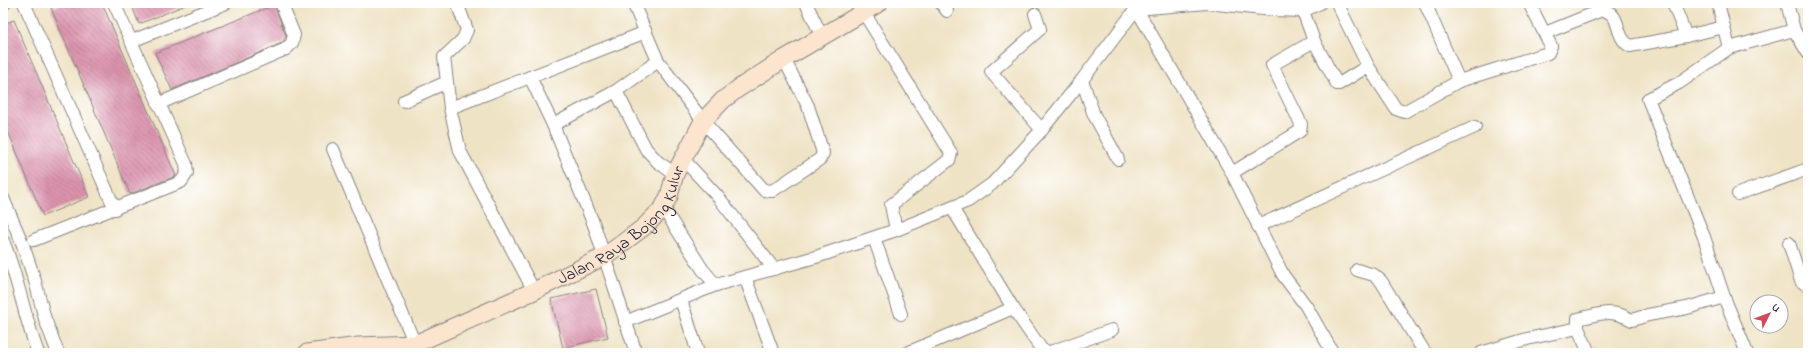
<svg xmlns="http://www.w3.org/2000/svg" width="1811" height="356" font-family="'Indie Flower',sans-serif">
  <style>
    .building { fill: url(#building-back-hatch) }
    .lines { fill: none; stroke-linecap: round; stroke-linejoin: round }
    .street-casing { stroke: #888280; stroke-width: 14 }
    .secondary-casing { stroke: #888280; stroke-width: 19 }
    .street { stroke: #fff; stroke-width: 12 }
    .secondary { stroke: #fce5cf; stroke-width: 17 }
    .labels { text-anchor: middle; stroke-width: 4; stroke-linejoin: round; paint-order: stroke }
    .street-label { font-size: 17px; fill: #22223b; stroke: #fff }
  </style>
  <defs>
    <pattern id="building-back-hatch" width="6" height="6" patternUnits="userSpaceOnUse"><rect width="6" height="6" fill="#db93ad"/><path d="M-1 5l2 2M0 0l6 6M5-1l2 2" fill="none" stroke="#b1788e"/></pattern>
  </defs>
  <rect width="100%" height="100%" fill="#fff"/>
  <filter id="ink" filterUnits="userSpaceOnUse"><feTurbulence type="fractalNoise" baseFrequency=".025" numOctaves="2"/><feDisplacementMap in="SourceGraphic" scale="8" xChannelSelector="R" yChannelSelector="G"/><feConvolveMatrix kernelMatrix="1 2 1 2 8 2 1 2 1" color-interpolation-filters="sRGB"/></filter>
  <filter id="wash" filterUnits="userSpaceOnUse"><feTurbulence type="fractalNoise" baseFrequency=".012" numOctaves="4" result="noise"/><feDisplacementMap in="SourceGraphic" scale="16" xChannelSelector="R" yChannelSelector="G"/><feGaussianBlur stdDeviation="0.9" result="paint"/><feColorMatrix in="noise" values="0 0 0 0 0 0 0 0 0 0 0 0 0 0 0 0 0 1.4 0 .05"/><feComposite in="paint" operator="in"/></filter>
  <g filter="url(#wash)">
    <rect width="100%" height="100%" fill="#efe3c5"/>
    <g id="blocks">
      <g class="building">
        <polygon points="63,3 102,3 176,176 130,194 51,8"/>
        <polygon points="131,3 190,3 139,24"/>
        <polygon points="274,5 286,36 282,43 172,90 155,53"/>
        <polygon points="14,20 89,197 43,216 3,119 3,24"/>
        <polygon points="596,289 608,337 563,348 551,299"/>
      </g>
    </g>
  </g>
  <g filter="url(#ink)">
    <use href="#blocks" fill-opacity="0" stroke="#888280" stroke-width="1"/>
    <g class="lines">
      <defs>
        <g id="street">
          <polyline points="24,3 115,209"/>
          <polyline points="633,3 658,61 703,121 764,190 772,191 820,159 823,153 808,106 784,59"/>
          <polyline points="806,3 822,37"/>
          <polyline points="941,3 947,11"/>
          <polyline points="1133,3 1232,173 1283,275 1306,306 1333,353"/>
          <polyline points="1207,3 1272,10 1303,11 1320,3"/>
          <polyline points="1337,3 1368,66 1396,109 1404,112 1459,81 1548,53 1551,46 1529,3"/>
          <polyline points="1425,3 1459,81"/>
          <polyline points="1673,3 1686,36 1724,27"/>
          <polyline points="1718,3 1729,48"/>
          <polyline points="1787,3 1794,30 1808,53"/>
          <polyline points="3,4 5,3"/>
          <polyline points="1303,11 1314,41 1337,84 1339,84 1368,66"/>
          <polyline points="864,13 951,153 949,160 891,205 896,230"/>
          <polyline points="1035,14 1040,29 991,72 1042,130"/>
          <path d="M1545 33 1602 10C1623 13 1613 36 1630 46L1686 36"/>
          <polyline points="132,41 226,3"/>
          <polyline points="658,61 616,91 646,149 658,162 675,174"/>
          <polyline points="530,77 553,125 594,225 636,353"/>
          <polyline points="1082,80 1094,115 1118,159"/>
          <polyline points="447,82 450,108 460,151 534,291"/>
          <polyline points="404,101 447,82 444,57 463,39 467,30 457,3"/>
          <polyline points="158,104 286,49 292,43 294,35 281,3"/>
          <polyline points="450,108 646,32"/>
          <polyline points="553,125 616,91"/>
          <polyline points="333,149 415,344"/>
          <polyline points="683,159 719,198 774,269"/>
          <polyline points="1232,173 1300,131 1301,124 1272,65 1314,41"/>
          <polyline points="1738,194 1808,169"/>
          <polyline points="3,198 23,245 35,281 45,319 58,353"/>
          <polyline points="663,208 703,270 716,285"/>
          <polyline points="952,208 1013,308 1042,350 1050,352 1112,330"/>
          <polyline points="1258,226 1475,127"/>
          <polyline points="874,238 901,314"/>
          <polyline points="34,240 181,182 187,173 186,164 114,3"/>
          <path d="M3 241C18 277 24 316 38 353"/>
          <polyline points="1789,243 1801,281 1805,284 1808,284"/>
          <polyline points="1357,270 1374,275 1381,281 1425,353"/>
          <polyline points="745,277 773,353"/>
          <polyline points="1724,297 1704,237 1648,99 1679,83 1729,48 1794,30"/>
          <polyline points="681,300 698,353"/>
          <polyline points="625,322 716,285 819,256 896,230 968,201 992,184 1039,133 1082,80 1136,9 1207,3"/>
          <polyline points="907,353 1013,308"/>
          <polyline points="1481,353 1527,339 1578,328"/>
          <path d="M1589 353 1578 328V319C1601 314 1610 308 1632 320L1648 315 1687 308 1724 297 1747 353"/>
        </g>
        <g id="secondary">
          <path id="s1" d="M307 353 359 346 415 344 534 291 605 256 644 227 663 208 669 196 675 174 703 121 723 100 739 88 784 59 879 3"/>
        </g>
      </defs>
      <use href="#street" class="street-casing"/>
      <use href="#secondary" class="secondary-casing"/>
      <use href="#street" class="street"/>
      <use href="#secondary" class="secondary"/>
    </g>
  </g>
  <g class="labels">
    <g class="street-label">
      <text dy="6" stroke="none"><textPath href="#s1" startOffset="352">Jalan Raya Bojong Kulur</textPath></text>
    </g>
  </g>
  <rect width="1811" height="356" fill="none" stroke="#fff" stroke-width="16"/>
  <g transform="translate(1769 314) rotate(48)"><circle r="19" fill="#ffffff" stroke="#a7a7b1"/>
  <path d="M0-3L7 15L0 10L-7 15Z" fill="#d1495b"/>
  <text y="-6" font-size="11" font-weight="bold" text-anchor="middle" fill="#22223b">U</text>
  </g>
</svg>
